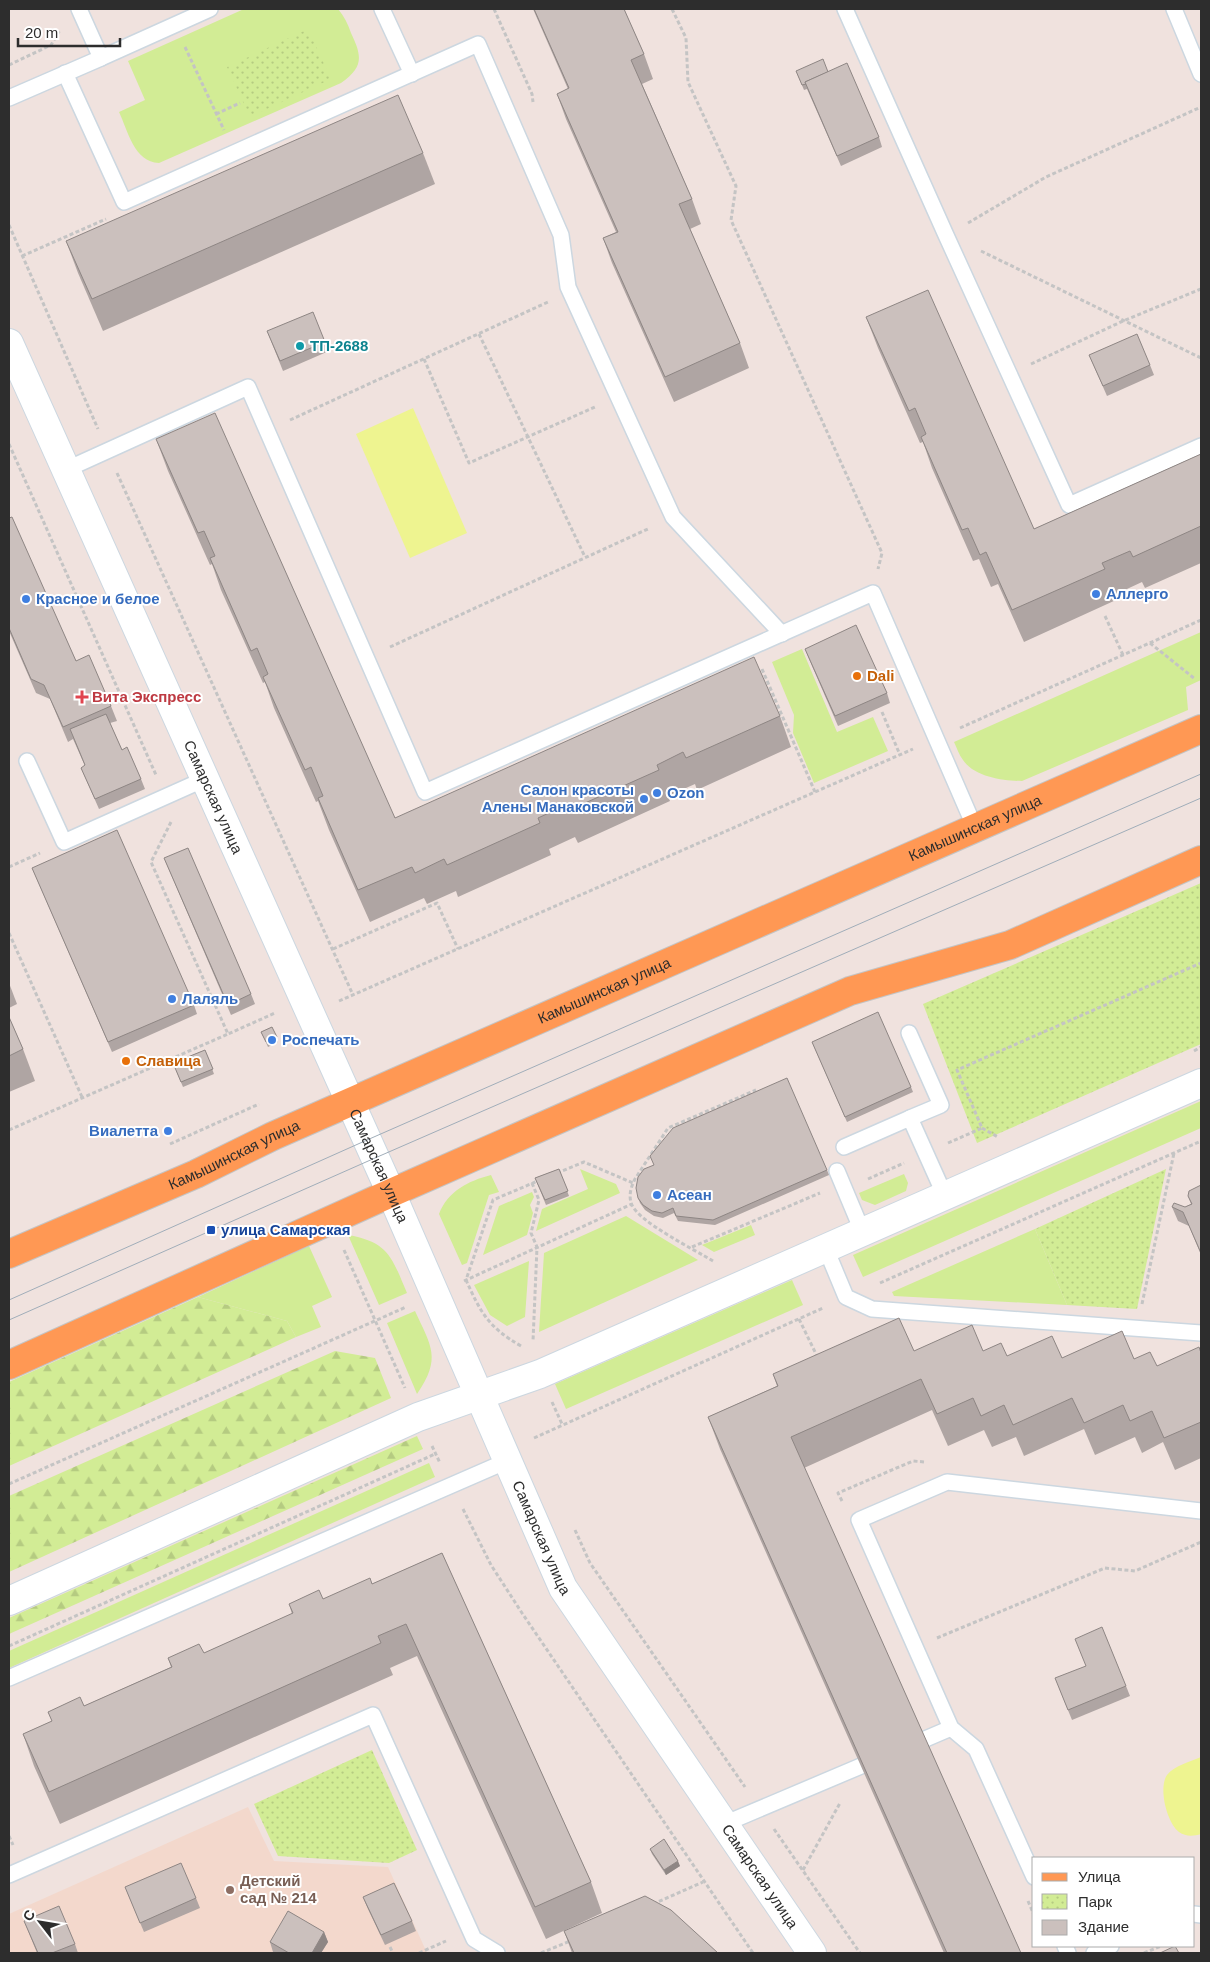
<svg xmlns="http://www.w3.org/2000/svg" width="1210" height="1962" font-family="Arial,sans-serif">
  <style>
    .education { fill: #f3d8cc }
    .grass { fill: #d2ec95 }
    .forest { fill: url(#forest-firs) }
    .park { fill: url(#park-dots) }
    .pitch { fill: #eef490 }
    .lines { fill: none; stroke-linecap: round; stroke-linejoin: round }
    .service-casing { stroke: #ccd7e0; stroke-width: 18 }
    .minor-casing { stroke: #ccd7e0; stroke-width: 30 }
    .primary-casing { stroke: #c4c4c4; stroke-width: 30 }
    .path { stroke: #c4c4c4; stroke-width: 3; stroke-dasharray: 4 2.5; stroke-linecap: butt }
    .service { stroke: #fff; stroke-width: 15 }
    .minor { stroke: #fff; stroke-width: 28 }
    .primary { stroke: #ff9854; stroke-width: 28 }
    .tram { stroke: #a0adb9; stroke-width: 1 }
    .wall { fill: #afa5a3 }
    .shaded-wall { fill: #8e8684 }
    .building { fill: #cbc0bd; stroke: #8e8684 }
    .culture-dot { fill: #0f9aa8; stroke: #fff; stroke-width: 2 }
    .shop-dot { fill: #3f7fe0; stroke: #fff; stroke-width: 2 }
    .food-dot { fill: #e8710a; stroke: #fff; stroke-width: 2 }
    .health-dot { fill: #e0444e; stroke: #fff; stroke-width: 2 }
    .transit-dot { fill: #1a4fb4; stroke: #fff; stroke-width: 2 }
    .education-dot { fill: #8d6e63; stroke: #fff; stroke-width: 2 }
    .labels { text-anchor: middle; stroke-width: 4; stroke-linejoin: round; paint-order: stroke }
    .culture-label { font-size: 15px; font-weight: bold; fill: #0d838f; stroke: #fff; text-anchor: start }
    .shop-label { font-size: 15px; font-weight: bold; fill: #366cbe; stroke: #fff; text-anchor: start }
    .food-label { font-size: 15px; font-weight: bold; fill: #c56008; stroke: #fff; text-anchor: start }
    .health-label { font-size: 15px; font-weight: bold; fill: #be3a42; stroke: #fff; text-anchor: start }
    .street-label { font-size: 15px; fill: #2d2d2d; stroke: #fff }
    .transit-label { font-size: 15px; font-weight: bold; fill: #164399; stroke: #fff; text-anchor: start }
    .education-label { font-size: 15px; font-weight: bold; fill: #785e54; stroke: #fff; text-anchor: start }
  </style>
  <defs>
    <pattern id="forest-firs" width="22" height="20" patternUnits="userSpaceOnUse" patternTransform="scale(1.25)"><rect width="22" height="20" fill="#d2ec95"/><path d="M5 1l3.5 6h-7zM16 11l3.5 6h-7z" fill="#b5cb81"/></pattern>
    <pattern id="park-dots" width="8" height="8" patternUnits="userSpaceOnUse" patternTransform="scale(1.25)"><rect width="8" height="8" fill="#d2ec95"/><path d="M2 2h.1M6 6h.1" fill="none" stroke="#b5cb81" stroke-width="1.8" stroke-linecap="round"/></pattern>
  </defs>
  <rect width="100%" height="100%" fill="#f0e2de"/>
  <polygon class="education" points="248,1807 274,1861 388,1867 427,1953 9,1953 9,1914"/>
  <g class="grass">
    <path d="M244 9H338C344 16 348 24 351 33 362 56 364 67 341 83L159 163C134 162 128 131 119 112L145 100 128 61Z"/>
    <path d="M1201 632V680L1186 687 1188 710 1022 781C1004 781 974 777 963 760 959 755 957 748 954 742Z"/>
    <polygon points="802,649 837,732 873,717 888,751 814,783 793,733 794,715 772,662"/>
    <polygon points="1201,1101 1201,1128 863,1277 853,1255"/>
    <polygon points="580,1169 616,1184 620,1193 536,1231 542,1209 588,1189"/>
    <polygon points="904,1174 908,1183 906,1191 875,1205 862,1200 859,1193"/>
    <path d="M491 1175 499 1192 489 1195 467 1263 462 1265 439 1214C448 1191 468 1181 491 1175Z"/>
    <polygon points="532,1192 534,1197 530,1205 533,1213 527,1235 483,1255 499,1206"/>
    <polygon points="626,1216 698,1260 539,1332 544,1253"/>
    <polygon points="751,1225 755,1235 714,1252 702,1245"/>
    <polygon points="1035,1229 1067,1305 894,1296 892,1292"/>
    <path d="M348 1235C389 1242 392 1258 407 1293L379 1305Z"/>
    <polygon points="309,1246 332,1297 312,1306 321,1327 296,1337 287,1321 198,1297"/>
    <polygon points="529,1261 525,1317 507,1326 490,1315 474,1285"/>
    <polygon points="792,1280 803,1305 566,1409 555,1384"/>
    <path d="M415 1311C431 1346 442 1358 417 1394L387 1323Z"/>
    <polygon points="429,1463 435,1477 9,1668 9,1651"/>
  </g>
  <g class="forest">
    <polygon points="198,1297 287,1321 296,1337 9,1466 9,1382"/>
    <polygon points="335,1351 375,1358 391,1398 9,1572 9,1496"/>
    <polygon points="417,1436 423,1449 9,1634 9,1618"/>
  </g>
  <g class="park">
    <polygon points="308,29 331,79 250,117 227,67"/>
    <polygon points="1201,883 1201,1044 977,1143 923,1004"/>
    <polygon points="1166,1169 1137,1309 1067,1305 1035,1229"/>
    <polygon points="372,1750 417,1850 389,1863 278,1856 254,1804"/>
  </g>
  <g class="pitch">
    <polygon points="413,408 467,533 410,558 356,434"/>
    <path d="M1201 1757V1834C1194 1836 1186 1837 1179 1832 1167 1823 1158 1788 1167 1775 1175 1765 1190 1762 1201 1757Z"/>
  </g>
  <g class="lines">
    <defs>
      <g id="service">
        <polyline points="382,9 412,74"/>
        <polyline points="845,9 945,233 1069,505 1201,446"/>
        <polyline points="1174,9 1201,74"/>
        <polyline points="101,58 210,9"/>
        <polyline points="65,73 124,202 478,44 561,235 568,287 673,517 782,634"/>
        <polyline points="9,98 101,58 79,9"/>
        <polyline points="65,470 248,387 425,792 873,593 975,828"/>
        <polyline points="27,761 64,842 205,779"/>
        <polyline points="909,1033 941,1105 910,1118"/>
        <polyline points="844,1147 910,1118 945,1196"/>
        <polyline points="837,1171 863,1233"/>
        <polyline points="826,1249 846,1297 872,1309 1201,1333"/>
        <polyline points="9,1678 507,1461"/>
        <polyline points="923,1740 951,1728"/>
        <polyline points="724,1824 861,1766"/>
        <polyline points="9,1875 373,1715 474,1939 497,1953"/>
        <polyline points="1034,1877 976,1749 951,1728 859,1520 947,1482 1201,1511"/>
        <polyline points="1194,1914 1201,1915"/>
        <polyline points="1065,1946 1068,1953"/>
        <polyline points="1094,1953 1111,1946"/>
      </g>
      <g id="minor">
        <path id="s1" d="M9 343 391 1193 563 1588 812 1953"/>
        <polyline points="9,1601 418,1417 540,1374 1201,1083"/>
      </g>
      <g id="primary">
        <path id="s2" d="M9 1254 196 1174 273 1136 1201 729"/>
        <polyline points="9,1365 391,1193 850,991 1010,945 1201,860"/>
      </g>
    </defs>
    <use href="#service" class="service-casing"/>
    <use href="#minor" class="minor-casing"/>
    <use href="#primary" class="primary-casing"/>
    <g class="path">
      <polyline points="494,9 532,94 533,102"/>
      <polyline points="672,9 686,38 688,82 736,186 731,220 882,553 878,569"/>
      <polyline points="185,47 224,130"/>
      <polyline points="9,65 51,45 60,30"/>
      <polyline points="216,114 240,103"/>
      <polyline points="968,223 1046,177 1201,107"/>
      <polyline points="9,225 98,429"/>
      <polyline points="981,251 1201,358"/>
      <polyline points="22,256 106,219"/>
      <polyline points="479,334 585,557"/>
      <polyline points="424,359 469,463 595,407"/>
      <polyline points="1031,364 1123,321 1201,289"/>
      <polyline points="290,420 548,302"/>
      <polyline points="9,444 156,775"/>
      <polyline points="117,473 353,995"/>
      <polyline points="1105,616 1123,655"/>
      <polyline points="1150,643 1195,679"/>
      <polyline points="390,647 650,528"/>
      <polyline points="762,669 815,792"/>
      <polyline points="882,712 900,755"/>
      <polyline points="960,728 1201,620"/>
      <polyline points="171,822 151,862 228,1034 275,1013"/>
      <polyline points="9,867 40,853"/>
      <polyline points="9,933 82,1097"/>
      <polyline points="333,949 437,903 458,949"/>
      <polyline points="339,1001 913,749"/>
      <polyline points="1194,1051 1201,1047"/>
      <polyline points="982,1128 998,1137"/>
      <polyline points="9,1130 228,1034"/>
      <polyline points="948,1143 982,1128 957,1070 1201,963"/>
      <polyline points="170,1144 259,1104"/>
      <polyline points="557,1173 584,1162 633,1183"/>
      <polyline points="868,1179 904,1163"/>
      <polyline points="532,1183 539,1200 531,1233 537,1247 533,1341"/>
      <polyline points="692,1247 820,1193"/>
      <polyline points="344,1250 405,1388"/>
      <path d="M713 1261C695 1250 639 1222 632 1205 628 1196 631 1187 635 1179L668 1128 756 1090"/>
      <polyline points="464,1281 632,1204"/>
      <polyline points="880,1283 1201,1141"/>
      <polyline points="1142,1304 1174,1153"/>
      <polyline points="799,1319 817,1356"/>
      <path d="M521 1346C488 1327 481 1313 466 1280L493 1200 540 1180"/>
      <polyline points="552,1402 562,1424"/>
      <polyline points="534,1438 823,1308"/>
      <polyline points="432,1446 440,1463"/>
      <polyline points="9,1484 406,1307"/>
      <polyline points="842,1501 838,1493 913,1461 925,1462"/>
      <polyline points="463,1509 491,1565 522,1613 753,1953"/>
      <polyline points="575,1530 590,1563 745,1787"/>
      <polyline points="937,1638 1105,1568 1135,1571 1201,1542"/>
      <polyline points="9,1646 435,1454"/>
      <polyline points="774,1829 860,1953"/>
      <polyline points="9,1836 13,1845"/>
      <polyline points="803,1870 840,1803"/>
      <polyline points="1028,1901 1034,1915"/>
      <polyline points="653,1904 703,1882"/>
      <polyline points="390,1947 393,1953"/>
      <polyline points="419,1953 446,1941"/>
      <polyline points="541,1953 570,1941"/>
      <polyline points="1144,1953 1161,1946"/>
    </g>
    <use href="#service" class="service"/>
    <use href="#minor" class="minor"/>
    <use href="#primary" class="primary"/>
    <g class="tram">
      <polyline points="9,1300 367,1140 1201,774"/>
      <polyline points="9,1320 375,1158 1201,798"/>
    </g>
  </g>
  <g class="wall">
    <polygon points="533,9 624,9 644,54 653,79 642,84 692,199 701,224 690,229 740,343 749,368 674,402 612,263 603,238 616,232 566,119 557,94 568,89"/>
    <polygon points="796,71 828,72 879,137 882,147 841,166 807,89 804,90"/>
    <polygon points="423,153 435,184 103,331 78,273 66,241"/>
    <polygon points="866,317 1034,529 1201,454 1201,563 1145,588 1142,582 1114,595 1116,600 1024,642 998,584 991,587 979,559 973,561 932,468 923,442 920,443 878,348"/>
    <polygon points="267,331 325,342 329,351 283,371"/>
    <polygon points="1089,355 1150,365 1154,375 1107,396"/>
    <polygon points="156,439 395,818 780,716 791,747 697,790 695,784 668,796 670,801 578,843 575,837 549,849 551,855 458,897 456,891 427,904 424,898 370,922 329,830 318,801 316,802 274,708 265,682 263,683 221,590 212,564 210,565 168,471"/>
    <polygon points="9,518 76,661 111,706 117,721 110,723 122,750 141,779 145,789 99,809 81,768 85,766 73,739 68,742 50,699 36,693 9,631"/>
    <polygon points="805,649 887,693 890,703 838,726 809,659"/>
    <polygon points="164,858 251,994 255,1004 231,1015"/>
    <polygon points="32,868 194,1005 197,1014 112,1052"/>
    <polygon points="9,983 17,1004 9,1008"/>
    <polygon points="9,1017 23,1049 35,1081 9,1092"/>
    <polygon points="272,1027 278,1042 268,1047 261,1032"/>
    <polygon points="812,1042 911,1087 913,1092 847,1122"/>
    <polygon points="205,1050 214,1074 183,1087 173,1063"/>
    <polygon points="559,1169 569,1196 546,1205 535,1178"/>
    <polygon points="827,1170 829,1175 715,1225 678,1221 674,1213 663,1218 654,1216 645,1210 640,1203 638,1198"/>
    <polygon points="1201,1185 1201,1255 1189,1226 1178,1221 1172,1207 1185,1207 1191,1204 1188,1196"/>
    <polygon points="914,1351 983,1351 1007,1356 1062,1358 1134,1359 1157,1366 1201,1353 1201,1458 1175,1470 1163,1442 1142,1453 1135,1437 1095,1455 1084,1429 1024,1456 1016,1437 992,1447 984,1430 948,1446 932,1410 804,1468 1021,1953 944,1953 720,1449 708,1417 777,1386 773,1374"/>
    <polygon points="442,1553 591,1882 602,1913 546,1939 417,1656 390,1668 393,1675 60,1824 34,1766 23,1734 52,1721 48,1712 84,1706 171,1667 168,1658 204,1653 292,1614 289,1604 323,1599 372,1584"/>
    <polygon points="1126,1686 1130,1696 1072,1720 1059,1688"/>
    <polygon points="650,1849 680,1866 666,1875 652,1854"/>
    <polygon points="125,1887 196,1898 200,1908 144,1932"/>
    <polygon points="363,1897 412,1921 416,1931 385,1945 367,1907"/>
    <polygon points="24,1921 75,1944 78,1953 37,1953"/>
    <polygon points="564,1931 718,1953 572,1953"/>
    <polygon points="324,1932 328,1942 321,1953 275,1953 273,1952 270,1942"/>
  </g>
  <g class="shaded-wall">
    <polygon points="678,1861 680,1866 666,1875 664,1870"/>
    <polygon points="324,1932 328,1942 321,1953 312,1953"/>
  </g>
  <g class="building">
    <polygon points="534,9 624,9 644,54 631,60 692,199 679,204 740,343 665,377 603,238 618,232 557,94 569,88"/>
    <polygon points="823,59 828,72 805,82 806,84 802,85 796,71"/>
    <polygon points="847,63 879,137 837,156 805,82"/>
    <polygon points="398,95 423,153 92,299 66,241"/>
    <polygon points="928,290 1034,529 1201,454 1201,526 1133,557 1130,551 1102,563 1105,569 1012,610 986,552 980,555 968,528 962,530 921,437 926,434 915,408 909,411 866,317"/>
    <polygon points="313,312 325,342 280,361 267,331"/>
    <polygon points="1137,334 1150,365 1103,386 1089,355"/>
    <polygon points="215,413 395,818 754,657 780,716 686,758 683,752 657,765 659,770 567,811 564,806 538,818 540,823 447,865 444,859 415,873 412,867 358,890 318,798 323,796 311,767 305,770 263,677 268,674 257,648 251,651 210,558 215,556 204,531 198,533 156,439"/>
    <polygon points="12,517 76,661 89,655 111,706 63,727 44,685 31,679 9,628 9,518"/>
    <polygon points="856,625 887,693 835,716 805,649"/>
    <polygon points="106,714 122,750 127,747 141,779 95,799 81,768 85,765 70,729"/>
    <polygon points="117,830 194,1005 108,1042 32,868"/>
    <polygon points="188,848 251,994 228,1005 164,858"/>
    <polygon points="878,1012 911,1087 845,1117 812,1042"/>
    <polygon points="9,1017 23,1049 9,1056"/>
    <polygon points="272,1027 277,1037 266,1042 261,1032"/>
    <polygon points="205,1050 213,1069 181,1082 173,1063"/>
    <polygon points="787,1078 827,1170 713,1220 676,1216 673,1208 662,1213 652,1211 643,1205 638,1198 636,1188 638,1177 644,1169 654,1165 650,1156 673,1128"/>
    <polygon points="559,1169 568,1191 545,1200 535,1178"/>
    <polygon points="1201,1185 1201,1253 1183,1212 1172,1207 1174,1203 1185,1207 1192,1204 1188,1196 1189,1191"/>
    <polygon points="899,1318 914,1351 972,1325 983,1351 1001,1343 1007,1356 1052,1336 1062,1358 1122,1331 1134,1359 1150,1352 1157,1366 1199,1347 1201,1353 1201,1422 1164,1438 1152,1411 1130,1421 1123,1405 1084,1423 1072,1398 1013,1425 1004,1405 981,1416 973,1398 937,1414 921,1379 791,1437 1021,1953 947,1953 708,1417 778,1386 773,1374"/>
    <polygon points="442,1553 591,1882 535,1907 406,1624 378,1636 381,1643 49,1792 23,1734 52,1721 48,1712 80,1697 84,1706 172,1667 168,1658 199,1644 204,1653 293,1613 289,1604 319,1590 323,1599 370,1578 372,1584"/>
    <polygon points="1102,1627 1126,1686 1068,1710 1055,1678 1086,1666 1075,1639"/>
    <polygon points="664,1839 678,1861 664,1870 650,1849"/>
    <polygon points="181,1863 196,1898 140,1923 125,1887"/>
    <polygon points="394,1883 412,1921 381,1935 363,1897"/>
    <polygon points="645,1896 671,1910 718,1953 574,1953 564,1931"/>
    <polygon points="59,1906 75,1944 52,1953 38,1953 24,1921"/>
    <polygon points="288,1911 324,1932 312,1953 289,1953 270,1942"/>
    <polygon points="1175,1946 1179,1953 1160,1953"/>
  </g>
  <circle class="culture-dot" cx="300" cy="346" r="5"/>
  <g class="shop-dot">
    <circle cx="1096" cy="594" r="5"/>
    <circle cx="26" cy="599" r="5"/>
    <circle cx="657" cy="793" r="5"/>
    <circle cx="644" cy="799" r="5"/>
    <circle cx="172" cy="999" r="5"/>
    <circle cx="272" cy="1040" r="5"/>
    <circle cx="168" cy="1131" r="5"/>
    <circle cx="657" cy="1195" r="5"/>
  </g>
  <g class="food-dot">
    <circle cx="857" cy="676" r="5"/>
    <circle cx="126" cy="1061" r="5"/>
  </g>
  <path class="health-dot" d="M79.5 689.5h5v5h5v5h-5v5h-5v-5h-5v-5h5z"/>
  <rect class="transit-dot" x="206" y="1225" width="10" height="10" rx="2.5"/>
  <circle class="education-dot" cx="230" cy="1890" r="5"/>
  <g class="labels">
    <g class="culture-label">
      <text x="310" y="351">ТП-2688</text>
    </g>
    <g class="shop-label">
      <text x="1106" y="599">Аллерго</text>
      <text x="36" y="604">Красное и белое</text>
      <text x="634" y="795" text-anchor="end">Салон красоты<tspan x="634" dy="17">Алены Манаковской</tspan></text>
      <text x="667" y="798">Ozon</text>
      <text x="182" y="1004">Лаляль</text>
      <text x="282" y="1045">Роспечать</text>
      <text x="158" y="1136" text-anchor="end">Виалетта</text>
      <text x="667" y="1200">Асеан</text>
    </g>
    <g class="food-label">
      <text x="867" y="681">Dali</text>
      <text x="136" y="1066">Славица</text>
    </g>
    <g class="health-label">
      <text x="92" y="702">Вита Экспресс</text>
    </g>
    <g class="street-label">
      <text dy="5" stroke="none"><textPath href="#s1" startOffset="498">Самарская улица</textPath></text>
      <text dy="5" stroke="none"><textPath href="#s2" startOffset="1056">Камышинская улица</textPath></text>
      <text dy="5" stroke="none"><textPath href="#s2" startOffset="651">Камышинская улица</textPath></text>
      <text dy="5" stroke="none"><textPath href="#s2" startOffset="246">Камышинская улица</textPath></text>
      <text dy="5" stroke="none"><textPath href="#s1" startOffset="902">Самарская улица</textPath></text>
      <text dy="5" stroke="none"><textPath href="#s1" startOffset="1308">Самарская улица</textPath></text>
      <text dy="5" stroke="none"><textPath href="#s1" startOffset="1712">Самарская улица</textPath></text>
    </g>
    <g class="transit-label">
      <text x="221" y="1235">улица Самарская</text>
    </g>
    <g class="education-label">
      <text x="240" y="1886">Детский<tspan x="240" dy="17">сад № 214</tspan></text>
    </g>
  </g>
  <rect width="1210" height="1962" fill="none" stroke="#2d2d2d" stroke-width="20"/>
  <rect x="1032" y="1857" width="162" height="90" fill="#ffffff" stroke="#ababab"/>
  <rect x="1042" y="1873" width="25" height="8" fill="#ff9854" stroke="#ababab"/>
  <text x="1078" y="1882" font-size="15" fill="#2d2d2d">Улица</text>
  <rect x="1042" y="1894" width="25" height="15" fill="url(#park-dots)" stroke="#ababab"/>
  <text x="1078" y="1907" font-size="15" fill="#2d2d2d">Парк</text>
  <rect x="1042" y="1920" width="25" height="15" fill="#cbc0bd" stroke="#ababab"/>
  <text x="1078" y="1932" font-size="15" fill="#2d2d2d">Здание</text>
  <g transform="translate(40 1922) rotate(301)" stroke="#ffffff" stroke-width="4" paint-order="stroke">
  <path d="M0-4L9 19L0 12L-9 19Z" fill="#2d2d2d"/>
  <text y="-8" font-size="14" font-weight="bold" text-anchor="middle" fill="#2d2d2d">С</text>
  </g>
  <path d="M18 38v8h102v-8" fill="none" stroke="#2d2d2d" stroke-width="2.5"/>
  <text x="25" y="38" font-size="15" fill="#2d2d2d" stroke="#ffffff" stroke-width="4" paint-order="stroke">20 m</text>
</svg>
